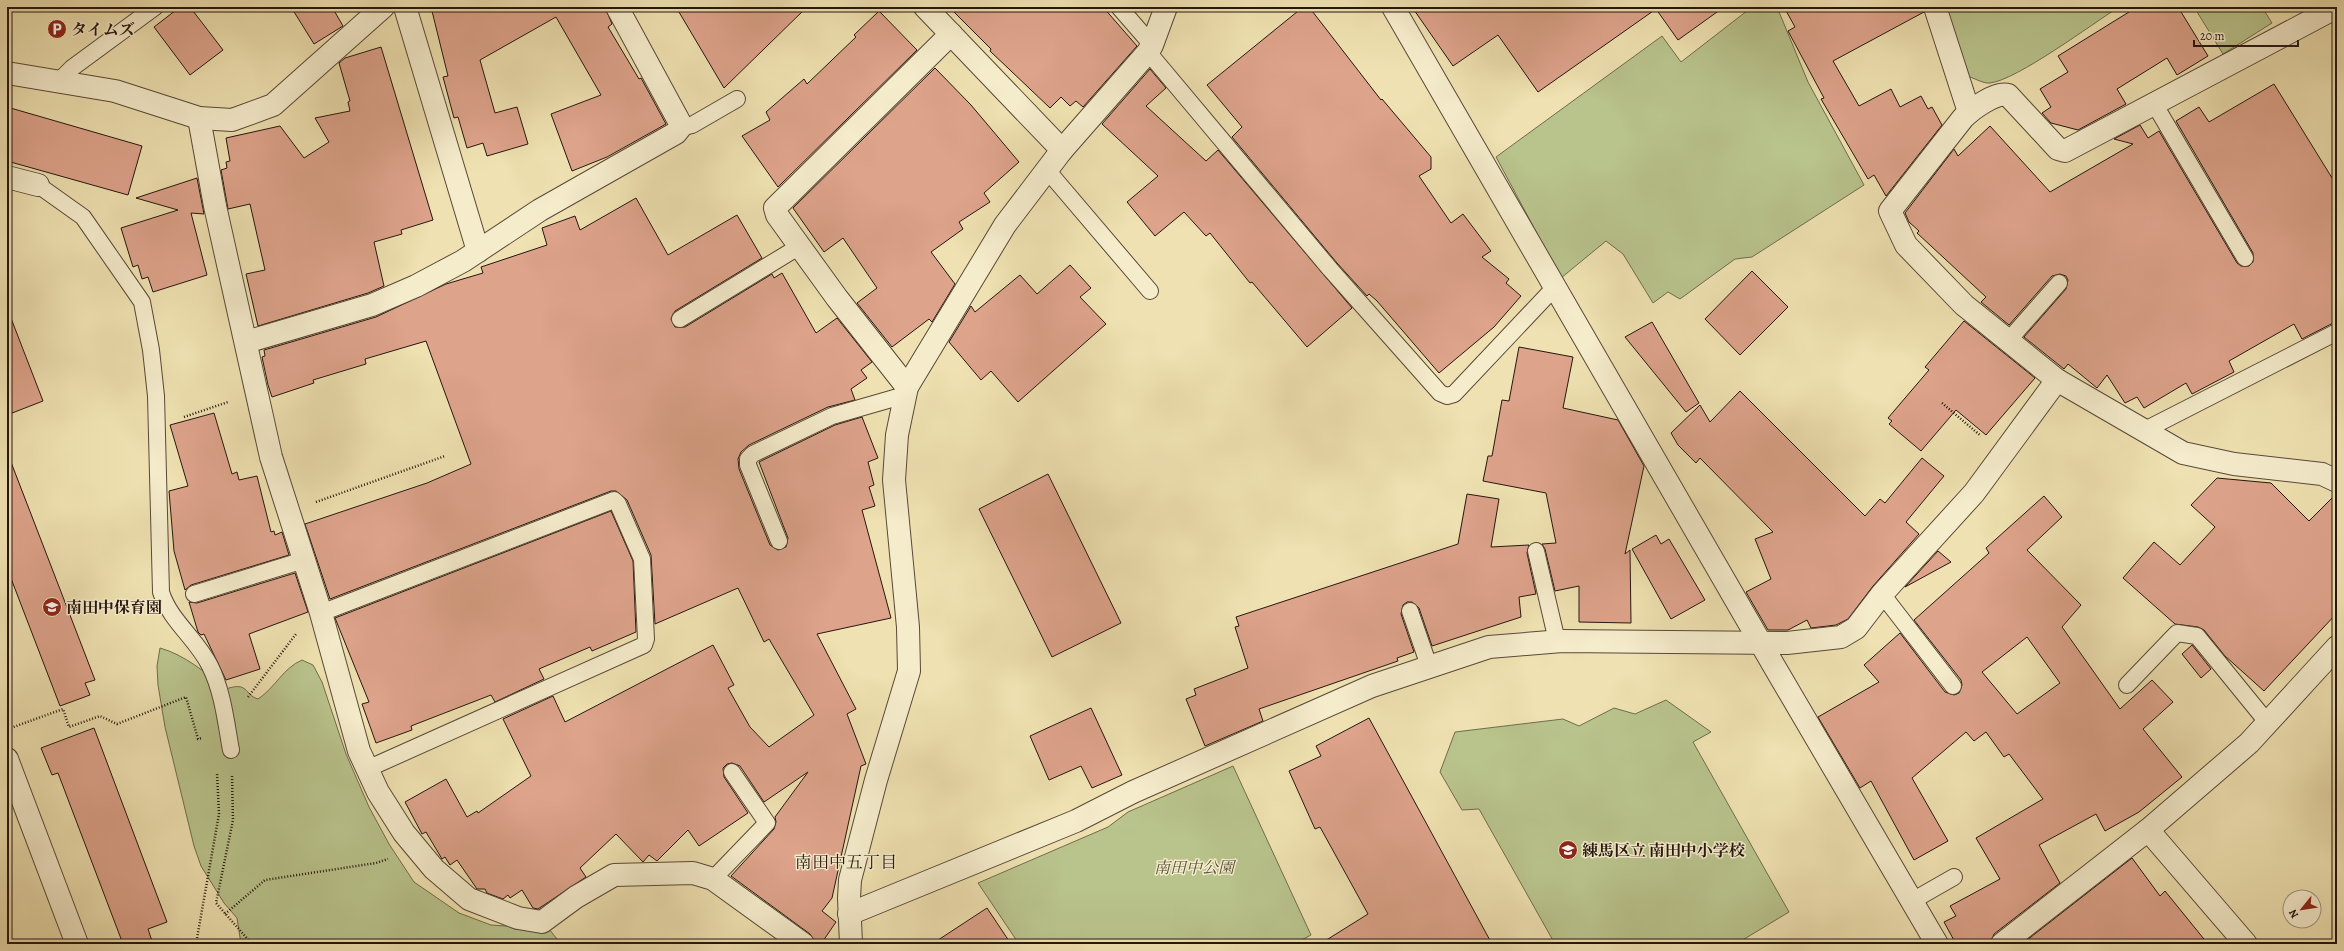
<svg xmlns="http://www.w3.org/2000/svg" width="2344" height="951" font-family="Alegreya,'Noto Serif JP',serif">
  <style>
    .green { fill: #b9c38c; stroke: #6f6c4e }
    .building { fill: #dda38b; stroke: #25160f; fill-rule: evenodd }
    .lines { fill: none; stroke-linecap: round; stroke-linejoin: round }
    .service-casing { stroke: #584938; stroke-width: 18 }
    .minor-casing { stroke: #584938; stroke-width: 24 }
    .tertiary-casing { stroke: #584938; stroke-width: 24 }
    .path { stroke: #25160f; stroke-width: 2.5; stroke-dasharray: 1 2; stroke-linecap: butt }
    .service { stroke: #f5eccc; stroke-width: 16 }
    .minor { stroke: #f5eccc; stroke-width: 22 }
    .tertiary { stroke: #f5eccc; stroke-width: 22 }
    .labels { text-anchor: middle; stroke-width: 3; stroke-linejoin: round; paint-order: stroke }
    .poi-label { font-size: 16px; font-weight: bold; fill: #25160f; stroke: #f5eccc; text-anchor: start }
    .park-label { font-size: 16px; font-style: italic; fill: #59533b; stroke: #f5eccc }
    .neighbourhood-label { font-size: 17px; fill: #25160f; stroke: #f5eccc }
  </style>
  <rect width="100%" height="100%" fill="#efe1b1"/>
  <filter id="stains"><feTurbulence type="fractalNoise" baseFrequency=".005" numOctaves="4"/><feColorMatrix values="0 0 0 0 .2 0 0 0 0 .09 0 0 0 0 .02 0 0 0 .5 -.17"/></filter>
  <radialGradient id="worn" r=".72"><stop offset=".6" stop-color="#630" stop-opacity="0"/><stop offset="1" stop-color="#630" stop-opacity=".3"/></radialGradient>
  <g class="green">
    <polygon points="1752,7 1777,7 1808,82 1864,185 1752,257 1735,259 1680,299 1668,292 1653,303 1623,254 1606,241 1561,278 1496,157 1662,36 1681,62"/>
    <path d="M1946 7H2119C2092 24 2017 80 1990 83 1984 84 1974 78 1967 76Z"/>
    <polygon points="2194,7 2262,7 2272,23 2223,54"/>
    <path d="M160 648C185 655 206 673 226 689 249 681 244 695 258 699 275 688 283 668 302 660L313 665 322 682 346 754 369 807 389 844 414 882 459 913 491 925 549 929 561 944H241L237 918 224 903 201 866 194 846 165 727 158 685 157 666Z"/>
    <polygon points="1666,700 1711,732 1693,742 1789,912 1736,944 1555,944 1479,809 1462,810 1440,772 1455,732 1563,719 1579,726 1614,708 1635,714"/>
    <polygon points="1233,766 1311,935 1294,944 1019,944 978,883 1108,827 1128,812"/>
  </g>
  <g class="building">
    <polygon points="180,7 190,7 223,50 190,75 154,27"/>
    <polygon points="291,7 332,7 343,26 314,44"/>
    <polygon points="431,7 605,7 612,24 608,27 639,79 641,78 666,124 607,157 572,171 551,114 601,95 556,17 480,60 495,113 517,107 528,144 487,156 483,143 467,148 458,117 454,118 443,77 448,76"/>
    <polygon points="676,7 807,7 724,88"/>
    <polygon points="949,7 1103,7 1137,46 1083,107 1076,101 1070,106 1061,97 1050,108 990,51 991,49"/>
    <polygon points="1303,7 1309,7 1381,100 1382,99 1431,157 1431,169 1419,176 1451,223 1463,214 1491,251 1482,257 1509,279 1506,283 1521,296 1494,327 1439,373 1377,301 1369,294 1367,296 1337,263 1232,137 1242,127 1207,85"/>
    <polygon points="1412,7 1724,7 1678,40 1656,9 1538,92 1498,35 1453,66"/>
    <polygon points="1784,7 1923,7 1924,12 1833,61 1859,106 1891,89 1900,107 1921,96 1928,109 1932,107 1942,125 1886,196 1874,175 1868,179 1821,99 1824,98 1788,31 1795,27"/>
    <polygon points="2137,7 2178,7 2208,56 2177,75 2167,58 2117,89 2126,104 2078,130 2051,123 2042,113 2051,107 2040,89 2068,72 2058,56"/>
    <polygon points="879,11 917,50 778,187 742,136 770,120 766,112 804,79 807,84 856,37 854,35"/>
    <polygon points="381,47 433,220 401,230 402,234 374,242 384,286 368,293 258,326 246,274 265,270 250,204 228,209 221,170 227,168 226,162 230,161 226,138 280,126 304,158 329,142 315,118 350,111 348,102 350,101 339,63 345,58"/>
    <polygon points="935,68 971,105 1019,162 984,193 990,202 959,222 963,229 931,252 955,284 932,322 929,319 892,347 857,303 877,288 843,238 824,252 793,208"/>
    <polygon points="1150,69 1166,88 1146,106 1206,161 1218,150 1352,308 1307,347 1252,282 1250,283 1210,233 1206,236 1184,212 1155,236 1127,202 1158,176 1102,124"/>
    <polygon points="2274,84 2337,186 2337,321 2302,339 2294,324 2229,361 2234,372 2192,394 2186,383 2144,408 2137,397 2125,403 2107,375 2097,388 2068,364 2064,369 2024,337 2066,289 2068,280 2066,276 2060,274 2052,276 2009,325 1981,302 1986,297 1917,233 1919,231 1909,222 1905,213 1954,149 1958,156 1990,126 2050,192 2133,144 2114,139 2140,125 2148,138 2159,131 2237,263 2241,266 2249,266 2253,262 2253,253 2176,121 2199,107 2209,122"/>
    <polygon points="7,107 142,146 128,195 7,161"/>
    <polygon points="197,178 204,214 191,213 207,275 153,292 148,277 142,279 138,265 133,267 121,228 178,210 136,198"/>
    <polygon points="636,198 668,255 737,215 762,258 675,311 671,319 675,327 685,327 772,274 774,278 782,273 816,333 837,318 872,362 861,370 867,378 851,389 855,400 828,407 749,445 741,452 738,459 739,469 770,545 778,550 786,547 788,538 759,462 835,425 862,417 878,458 868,462 874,485 869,487 875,506 862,510 891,618 817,634 856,709 847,714 866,764 861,766 832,898 822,911 836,922 821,944 815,943 810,934 731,876 774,829 776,822 775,817 808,772 764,802 740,766 732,763 727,764 723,768 724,777 748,813 699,846 688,830 657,861 649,855 643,862 616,834 580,868 586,877 538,909 533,908 522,890 510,898 508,895 503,899 487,893 485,889 477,889 457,860 450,865 445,857 442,859 426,832 422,834 405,802 446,779 467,817 477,811 478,813 531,776 503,719 553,696 565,722 713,645 734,685 728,688 750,727 769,747 814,715 769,639 764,642 738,588 655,624 651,555 627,500 616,491 611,491 330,599 305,524 427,483 471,464 426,341 365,359 366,364 313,380 314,383 272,397 268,385 262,357 265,356 264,350 376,317 446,284 483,273 481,267 547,245 542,228 575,216 580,230"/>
    <polygon points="1070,265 1091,288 1080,297 1106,324 1018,402 991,371 981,380 949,342 971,306 975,312 1020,275 1037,294"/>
    <polygon points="1752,271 1788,307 1740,355 1705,319"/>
    <polygon points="7,313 9,313 43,401 7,415"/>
    <polygon points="1964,321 2035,378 1986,435 1956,410 1921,451 1889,424 1892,421 1888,418 1929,370 1925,367"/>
    <polygon points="1652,322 1699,403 1686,412 1625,337"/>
    <polygon points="1519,347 1573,357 1563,408 1618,420 1644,466 1625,554 1630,550 1631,623 1579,622 1579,586 1555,591 1545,549 1542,544 1556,543 1546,493 1483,481 1488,456 1492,456 1502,400 1509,401"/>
    <polygon points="1740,391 1865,516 1880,499 1885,503 1922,458 1944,476 1906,522 1919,534 1873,586 1848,619 1836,625 1811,628 1807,620 1788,630 1768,630 1746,592 1771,579 1755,539 1773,532 1700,458 1696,463 1678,445 1671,433 1700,405 1710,422"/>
    <polygon points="214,413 232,474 237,472 239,480 257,476 271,532 274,531 275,535 282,532 289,555 191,585 185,590 174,551 169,491 188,486 170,425"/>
    <polygon points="7,457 9,457 95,680 85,683 90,695 60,706 7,568"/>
    <polygon points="1048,474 1121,623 1052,657 979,509"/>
    <polygon points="2217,478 2271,483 2309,521 2337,493 2337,613 2264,691 2225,656 2204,630 2198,627 2175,624 2123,578 2154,542 2180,565 2215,527 2191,505"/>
    <polygon points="1467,494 1499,499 1491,547 1529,545 1527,553 1536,594 1519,597 1521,617 1432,646 1419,608 1412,602 1407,602 1403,605 1401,614 1414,652 1397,658 1398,661 1259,709 1263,721 1205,746 1186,699 1196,695 1194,689 1248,668 1235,627 1239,626 1236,617 1458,544"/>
    <path d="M2044 496 2062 517 2027 550 2081 605 2062 627 2120 709 2152 680 2173 702 2143 729 2182 777 2139 812 2105 831 2096 814 2039 845 2060 883 1994 934 1990 944H1956L1944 922 1956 916 1950 906 2000 879 1976 838 2043 799 2009 754 2004 757 1986 732 1974 741 1966 732 1912 778 1948 841 1914 860 1871 781 1860 788 1818 717 1879 682 1864 665 1900 633 1945 692 1954 695 1959 693 1962 685 1961 680 1914 620 1989 553 1986 548ZM2027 637 2060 683 2017 714 1982 672Z"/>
    <polygon points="611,511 633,561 636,632 592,651 590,647 539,669 544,679 495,702 491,695 411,726 412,730 376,743 362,704 369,702 335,618"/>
    <polygon points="1656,535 1661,544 1669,539 1705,600 1671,619 1632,549"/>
    <polygon points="1938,551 1951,562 1905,587"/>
    <polygon points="295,573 308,612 249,634 260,669 226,680 204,634 201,635 198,632 189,602 197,603"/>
    <polygon points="2192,645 2211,669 2201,678 2182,654"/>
    <polygon points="1091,708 1122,775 1092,788 1081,766 1049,780 1030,736"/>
    <polygon points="1369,718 1492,944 1320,944 1368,914 1320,827 1315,829 1289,771 1321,756 1316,746"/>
    <polygon points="94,728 167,922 148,929 153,944 123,944 58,773 52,775 41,748"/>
    <polygon points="2132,858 2160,896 2165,891 2208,944 2022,944"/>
    <polygon points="987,908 1011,944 932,944"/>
  </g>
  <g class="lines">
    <defs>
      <g id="service">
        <polyline points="1119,7 1152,45"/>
        <polyline points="1148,52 1330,269 1440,393 1447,396 1454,394 1555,287"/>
        <polyline points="60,80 72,68 155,7"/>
        <polyline points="2155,105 2245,258"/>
        <polyline points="680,128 692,125 737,99"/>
        <polyline points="1047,170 1150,291"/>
        <path d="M38 185 83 217 142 302 151 350 156 396 161 592C170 621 197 639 210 666 223 692 226 723 231 750"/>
        <polyline points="680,319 800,246"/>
        <polyline points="2008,341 2059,283"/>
        <polyline points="2143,431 2337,332"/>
        <polyline points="779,541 748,465 748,459 753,454 832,416 905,395"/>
        <polyline points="1536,551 1557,641"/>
        <polyline points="194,594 304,560"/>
        <polyline points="1882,594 1953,686"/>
        <polyline points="1410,611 1429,666"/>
        <polyline points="321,613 614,500 618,504 642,559 646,639 644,645 367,769"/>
        <polyline points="2127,685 2177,633 2197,636 2267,722"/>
        <polyline points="713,879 767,823 732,772"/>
        <polyline points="1912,901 1954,877"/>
      </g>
      <g id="minor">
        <polyline points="405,7 478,251"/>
        <polyline points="925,7 1062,150"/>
        <polyline points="1393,7 1774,666 1937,944"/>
        <polyline points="1935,7 1969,112"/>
        <path d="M2337 7 2065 151 2058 149 2008 95C1996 91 1971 110 1963 118L1890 211 1906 245 1964 305 2057 380 2183 453 2234 464 2322 474 2337 481"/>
        <polyline points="7,73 115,91 199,118 232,120 273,105 383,7"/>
        <polyline points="199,118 215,206 271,457 321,613 359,751 378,792 404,833 434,869 469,899 518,918 542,922 576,897 614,875 693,873 713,879 803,944"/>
        <polyline points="7,177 38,185"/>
        <polyline points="246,342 372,305 416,286 463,261 540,210 676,133 680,128 680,123 617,7"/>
        <polyline points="907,387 837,298 777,215 775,208 951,34"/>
        <polyline points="2148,830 2246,944"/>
        <polyline points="849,914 1076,821 1133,792 1372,686 1489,647 1562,641 1787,643 1841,637 1856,628 1882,594 1974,493 2057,380"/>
        <polyline points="851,944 849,898 850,880 876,780 909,671 908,627 894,480 897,435 907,387 1005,225 1062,150 1148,52 1152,45 1166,7"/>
        <polyline points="2002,944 2148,830 2249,743 2337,647"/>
      </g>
      <polyline id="tertiary" points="7,759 77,944"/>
    </defs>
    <use href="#service" class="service-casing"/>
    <use href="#minor" class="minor-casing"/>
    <use href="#tertiary" class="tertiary-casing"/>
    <g class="path">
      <polyline points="1942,403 1981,436"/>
      <polyline points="184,417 228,402"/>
      <polyline points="316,502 445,456"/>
      <polyline points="248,697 296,634"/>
      <polyline points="8,729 63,709 69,727 100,716 117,724 186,697 198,739 202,738"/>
      <polyline points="232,776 233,820 216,903 252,944"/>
      <polyline points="225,914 265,880 376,863 388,859"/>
      <polyline points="196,944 219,814 217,773"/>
    </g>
    <use href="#service" class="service"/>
    <use href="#minor" class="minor"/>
    <use href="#tertiary" class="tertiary"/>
  </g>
  <defs>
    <symbol id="parking-disc" viewBox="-11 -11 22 22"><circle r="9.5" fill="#8f2418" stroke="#f5eccc"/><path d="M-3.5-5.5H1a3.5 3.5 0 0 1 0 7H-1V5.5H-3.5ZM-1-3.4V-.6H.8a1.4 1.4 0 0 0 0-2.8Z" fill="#fff"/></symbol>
    <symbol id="school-disc" viewBox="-11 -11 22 22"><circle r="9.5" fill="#8f2418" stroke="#f5eccc"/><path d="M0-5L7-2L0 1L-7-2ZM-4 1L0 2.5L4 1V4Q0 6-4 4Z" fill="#fff"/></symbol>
  </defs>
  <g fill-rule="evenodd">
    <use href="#parking-disc" x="46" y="18" width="22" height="22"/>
    <use href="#school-disc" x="41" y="596" width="22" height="22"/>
    <use href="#school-disc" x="1557" y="839" width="22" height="22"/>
  </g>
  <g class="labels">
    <g class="poi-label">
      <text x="71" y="35">タイムズ</text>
      <text x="66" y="613">南田中保育園</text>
      <text x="1582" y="856">練馬区立 南田中小学校</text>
    </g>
    <g class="park-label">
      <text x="1194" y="873">南田中公園</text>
    </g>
    <g class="neighbourhood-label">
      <text x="846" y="868">南田中五丁目</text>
    </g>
  </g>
  <rect width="2344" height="951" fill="none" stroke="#efe1b1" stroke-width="24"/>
  <rect x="8" y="8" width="2328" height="935" fill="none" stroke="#25160f" stroke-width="2"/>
  <rect x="12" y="12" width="2320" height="927" fill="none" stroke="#25160f"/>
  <g transform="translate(2302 909) rotate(240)"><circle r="19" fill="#f5eccc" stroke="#a29680"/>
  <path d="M0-3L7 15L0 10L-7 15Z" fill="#8f2418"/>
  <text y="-6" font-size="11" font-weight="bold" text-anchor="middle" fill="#25160f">N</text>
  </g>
  <path d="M2194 40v6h104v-6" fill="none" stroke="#25160f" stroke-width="2"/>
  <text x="2200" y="40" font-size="12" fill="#25160f" stroke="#f5eccc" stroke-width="3" paint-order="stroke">20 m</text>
  <rect width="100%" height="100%" filter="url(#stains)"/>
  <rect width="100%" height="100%" fill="url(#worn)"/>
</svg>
